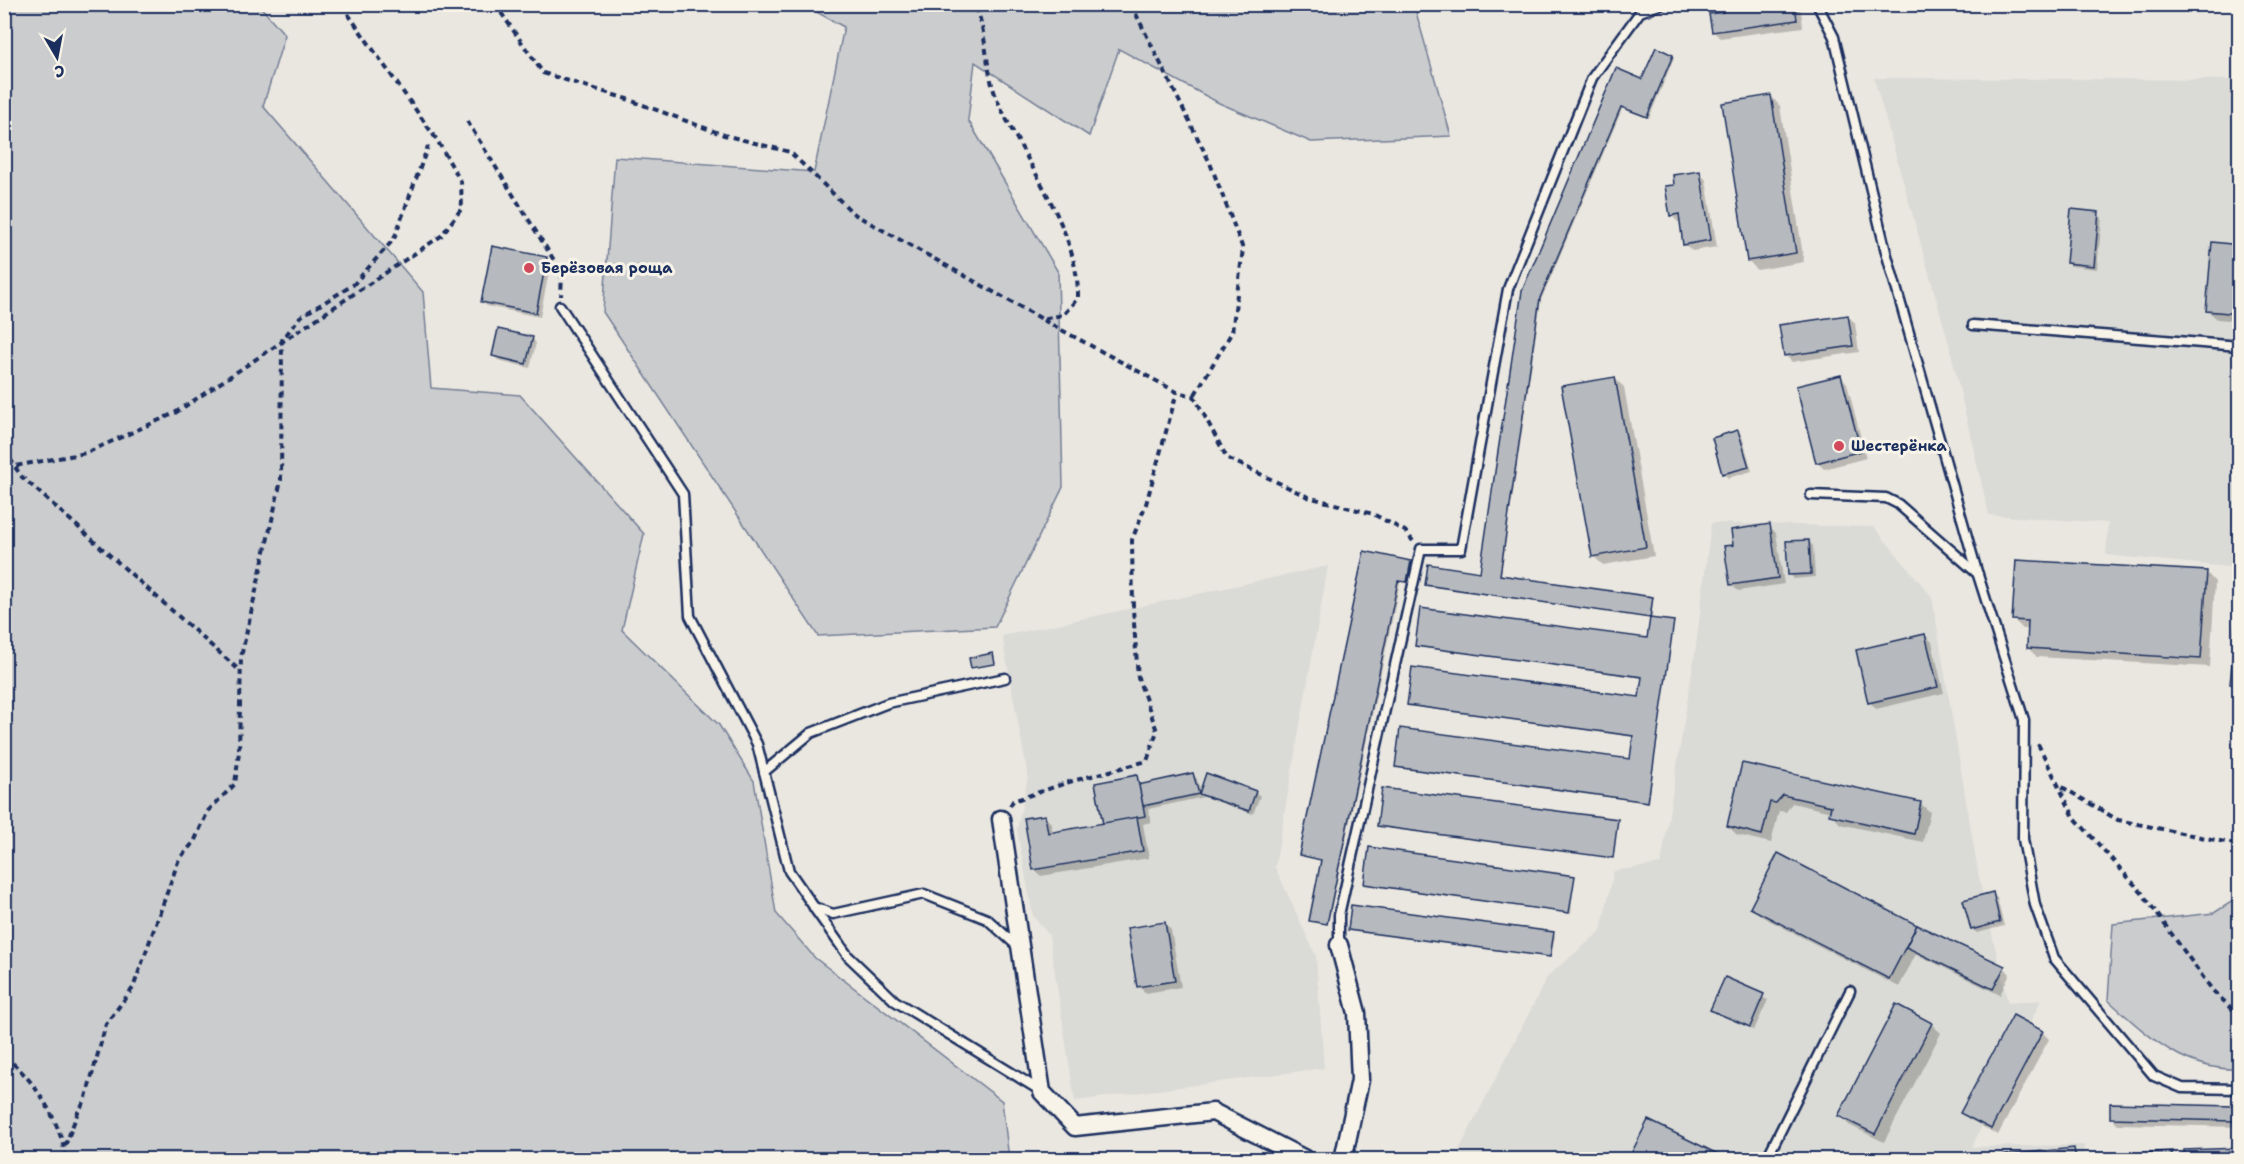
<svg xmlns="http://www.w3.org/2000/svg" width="2244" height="1164" font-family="'Shantell Sans',sans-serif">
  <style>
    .built { fill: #dadad6 }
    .green { fill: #cbcccd; stroke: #737e96; stroke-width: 1.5 }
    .shadow { fill: #0003 }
    .building { fill: #b6babf; stroke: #1b2f5e; stroke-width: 1.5 }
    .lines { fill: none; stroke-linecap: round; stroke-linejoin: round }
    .lane-casing { stroke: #1b2f5e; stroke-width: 13 }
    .street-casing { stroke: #1b2f5e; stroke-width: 21 }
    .path { stroke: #1b2f5e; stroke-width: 4; stroke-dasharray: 6 4.5; stroke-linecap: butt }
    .lane { stroke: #f7f3e8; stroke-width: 8 }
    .street { stroke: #f7f3e8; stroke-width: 16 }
    .poi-dot { fill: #d1495b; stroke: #f7f3e8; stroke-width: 2 }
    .labels { text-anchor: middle; stroke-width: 6; stroke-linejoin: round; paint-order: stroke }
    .poi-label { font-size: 15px; font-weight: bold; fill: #1b2f5e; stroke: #f7f3e8; text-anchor: start }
  </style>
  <rect width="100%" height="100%" fill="#eae7e0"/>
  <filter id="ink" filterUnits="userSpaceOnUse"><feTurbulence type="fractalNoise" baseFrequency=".0167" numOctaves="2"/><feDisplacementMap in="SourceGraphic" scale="12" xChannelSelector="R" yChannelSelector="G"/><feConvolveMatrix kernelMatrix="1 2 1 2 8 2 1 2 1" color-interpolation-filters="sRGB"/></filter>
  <g filter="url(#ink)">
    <g class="built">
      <polygon points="1874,78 2239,80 2239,568 2106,555 2108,523 1989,515 1949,344"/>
      <polygon points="1711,523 1874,527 1932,597 1979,878 2008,1003 2041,1000 1972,1147 2084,1145 2083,1159 1454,1160 1548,976 1601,931 1614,871 1661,864 1695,654"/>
      <polygon points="1328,566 1275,867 1316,956 1324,1068 1075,1101 1049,935 1033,916 1017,830 1028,776 1002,636"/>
    </g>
    <g class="green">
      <polygon points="5,4 259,5 285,35 263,106 423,292 431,388 520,395 644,534 622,630 719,725 754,781 776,913 815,958 1002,1101 1009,1159 5,1159"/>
      <polygon points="804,5 1414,5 1451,136 1311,142 1219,103 1119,49 1089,136 975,62 968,120 1058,272 1063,487 995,627 818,636 603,312 615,157 814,172 844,27"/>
      <path d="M2239 897V1069C2183 1071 2147 1035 2108 1000L2113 924 2214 913Z"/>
    </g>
    <g class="shadow">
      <polygon points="1795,4 1801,11 1803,27 1720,38 1713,31"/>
      <polygon points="1657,49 1674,58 1649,118 1623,107 1541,300 1501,576 1653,598 1652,619 1428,586 1426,584 1481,574 1524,291 1617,70 1643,81"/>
      <polygon points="1771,96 1780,106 1804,262 1757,270 1748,260"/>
      <polygon points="1700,173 1706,180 1717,247 1692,251 1685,244 1681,222 1678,222 1671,215 1676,186"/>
      <polygon points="2098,214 2102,218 2097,269 2071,266 2067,262"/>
      <polygon points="2240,246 2240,321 2217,319 2207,310"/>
      <polygon points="546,258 551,262 540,317 487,306 482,302"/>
      <polygon points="1848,316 1855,323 1859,352 1792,362 1786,356"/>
      <polygon points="532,338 536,343 530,368 498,360 493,355"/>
      <polygon points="1840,376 1847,383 1866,458 1824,469 1817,462"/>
      <polygon points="1614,378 1624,387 1654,556 1603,565 1593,556"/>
      <polygon points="1738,432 1742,436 1752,471 1728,478 1724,474 1714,439"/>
      <polygon points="1769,526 1776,533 1784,584 1738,591 1731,584 1735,546"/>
      <polygon points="1809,541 1813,546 1815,577 1794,579 1790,574"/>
      <polygon points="1365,553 1412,564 1408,583 1400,582 1328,925 1310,920 1322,861 1301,855"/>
      <polygon points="2206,572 2215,582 2210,667 2037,657 2028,648 2029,629 2023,629 2014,620"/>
      <polygon points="2240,602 2240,692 2231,684"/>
      <polygon points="1673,623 1649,803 1396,766 1631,761 1635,737 1409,705 1640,699 1643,678 1416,646 1649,640"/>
      <polygon points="1925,635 1932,642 1944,693 1876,709 1870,702"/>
      <polygon points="992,655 995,665 973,668"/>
      <polygon points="1743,764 1920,803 1930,812 1923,842 1840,824 1831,812 1792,803 1786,812 1779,811 1771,843 1737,835 1728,826"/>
      <polygon points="1193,775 1197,779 1201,793 1255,792 1260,796 1253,814 1204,797 1148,809 1151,822 1143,824 1149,858 1041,876 1034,869 1044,816 1051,823 1053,833 1105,825 1136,777 1144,786"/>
      <polygon points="1617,820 1614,858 1379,825"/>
      <polygon points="1574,878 1571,914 1365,883"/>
      <polygon points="1992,894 1997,898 2004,926 1977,933 1972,929"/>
      <polygon points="1752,907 1917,926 2004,967 2010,974 2000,995 1916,954 1899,987 1761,916"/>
      <polygon points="1164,923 1171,930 1181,987 1146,993 1139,987"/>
      <polygon points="1350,929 1553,934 1555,936 1551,958"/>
      <polygon points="1725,979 1768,1000 1754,1030 1712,1009"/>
      <polygon points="2013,1017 2042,1032 2049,1039 1998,1135 1969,1119 1962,1112"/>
      <polygon points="1931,1024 1941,1033 1884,1142 1849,1125 1840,1116"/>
      <polygon points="2234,1107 2240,1112 2240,1127 2118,1124 2111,1117"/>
      <polygon points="2074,1150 2081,1160 1976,1160"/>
      <polygon points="2171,1152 2178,1160 2139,1160"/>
    </g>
    <g class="building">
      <polygon points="1722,4 1795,4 1797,20 1712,32 1709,14 1723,12"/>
      <polygon points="1656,47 1673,55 1647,117 1621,107 1540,298 1500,575 1653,597 1650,618 1425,585 1428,564 1480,572 1522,291 1616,68 1642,79"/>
      <polygon points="1771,95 1796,253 1747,261 1722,103"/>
      <polygon points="1700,171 1711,240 1683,245 1679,214 1670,216 1665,186 1674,185 1673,175"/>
      <polygon points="2071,209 2099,212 2094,266 2066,263"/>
      <polygon points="2212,242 2240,245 2240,314 2206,311"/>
      <polygon points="492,246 547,257 536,313 481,302"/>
      <polygon points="1848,315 1853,346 1784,356 1779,325"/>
      <polygon points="498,329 533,337 526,364 492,356"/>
      <polygon points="1841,375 1861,451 1816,463 1796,386"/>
      <polygon points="1615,377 1646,547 1592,557 1561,386"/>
      <polygon points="1738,430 1749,467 1722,474 1712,438"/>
      <polygon points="1770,524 1778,578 1730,585 1724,546 1733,545 1731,530"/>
      <polygon points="1809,540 1811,574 1788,575 1786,541"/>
      <polygon points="1364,551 1411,561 1407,582 1398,581 1327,924 1309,921 1321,860 1299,855"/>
      <polygon points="2016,560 2207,571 2201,659 2027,648 2028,621 2012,620"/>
      <polygon points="2239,590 2240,590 2240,685 2230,684"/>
      <polygon points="1420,608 1647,638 1650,618 1674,621 1648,802 1395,767 1400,728 1630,759 1633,736 1407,705 1412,667 1639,697 1642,677 1415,646"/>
      <polygon points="1925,634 1938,687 1868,703 1856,650"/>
      <polygon points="993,653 995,664 971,668 969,658"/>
      <polygon points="1742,763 1921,802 1914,834 1829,815 1831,806 1783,795 1776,803 1770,802 1762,835 1727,826"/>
      <polygon points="1193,773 1199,794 1143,806 1138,785"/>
      <polygon points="1206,773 1256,791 1249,811 1199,794"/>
      <polygon points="1137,775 1145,816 1103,824 1095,783"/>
      <polygon points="1382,788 1618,819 1613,858 1377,826"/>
      <polygon points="1045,815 1048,833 1137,817 1143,851 1033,870 1024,818"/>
      <polygon points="1369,847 1575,876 1569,913 1364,884"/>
      <polygon points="1778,853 1917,925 1889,979 1750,908"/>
      <polygon points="1993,892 2000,922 1971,930 1963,900"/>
      <polygon points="1351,905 1554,932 1550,957 1348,930"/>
      <polygon points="1165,922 1175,981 1137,987 1127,928"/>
      <polygon points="1917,925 2005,966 1993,989 1906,947"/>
      <polygon points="1725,977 1764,994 1750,1027 1710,1010"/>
      <polygon points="1896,1004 1932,1023 1875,1134 1838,1116"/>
      <polygon points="2013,1015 2043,1031 1991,1129 1960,1113"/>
      <polygon points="2110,1103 2235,1106 2234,1121 2110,1118"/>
      <polygon points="1648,1120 1728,1159 1728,1160 1628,1160"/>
      <polygon points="2074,1148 2076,1160 1967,1160 1967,1159"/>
      <polygon points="2240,1148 2240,1160 2184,1160 2184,1150"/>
      <polygon points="2172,1151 2172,1160 2137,1160 2137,1153"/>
    </g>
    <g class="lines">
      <defs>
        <g id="lane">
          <polyline points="1817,4 1834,37 1886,252 1978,575 2024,720 2023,839 2035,905 2054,958 2154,1076 2182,1088 2240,1089"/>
          <polyline points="560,306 683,494 690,616 757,744 789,871 814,907 833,914 924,894 987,919 1017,946"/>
          <polyline points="1973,325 2240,346"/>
          <polyline points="1811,495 1886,498 1898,504 1978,574"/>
          <polyline points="764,772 811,733 888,703 1005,678"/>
          <polyline points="814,908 848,956 895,1001 1041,1091"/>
          <polyline points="1339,945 1339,915 1421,549 1461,549 1508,289 1592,78 1640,12 1662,4"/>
          <polyline points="1766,1160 1850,991"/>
        </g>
        <g id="street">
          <polyline points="1001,819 1042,1092 1075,1127 1213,1112 1307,1160"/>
          <polyline points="1339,945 1357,1013 1360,1080 1343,1160"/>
        </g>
      </defs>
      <use href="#lane" class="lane-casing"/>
      <use href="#street" class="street-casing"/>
      <g class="path">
        <path d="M495 4 543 73 627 99 724 135 790 152 854 214 1042 319 1063 315 1078 298C1079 229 1023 160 997 99 985 72 988 36 975 4"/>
        <polyline points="1131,4 1210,163 1243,249 1232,332 1194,396"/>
        <polyline points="4,8 12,4"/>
        <polyline points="467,121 562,273 561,296"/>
        <polyline points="1043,320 1177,392 1194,396 1227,458 1308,497 1373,514 1405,531 1413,541"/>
        <polyline points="4,450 15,466 86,453 175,413 441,236 462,208 461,182 437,140 341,4"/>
        <polyline points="15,467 22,477 240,671"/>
        <polyline points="2038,744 2074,817 2142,893 2213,991 2240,1016"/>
        <polyline points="2062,787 2118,820 2240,845"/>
        <polyline points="1010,806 1013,801 1069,782 1147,761 1157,731 1138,678 1133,609 1132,540 1146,504 1177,392"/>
        <path d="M4 1057C32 1074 65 1128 65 1160"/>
        <polyline points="65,1146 78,1112 85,1101 106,1024 133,988 179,859 194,842 208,811 235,784 239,752 241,657 281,480 282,340 300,317 353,285 394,239 428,146"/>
      </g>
      <use href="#lane" class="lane"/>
      <use href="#street" class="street"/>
    </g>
  </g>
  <g class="poi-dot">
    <circle cx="529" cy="268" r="6"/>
    <circle cx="1839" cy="446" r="6"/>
  </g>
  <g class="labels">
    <g class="poi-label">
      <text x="541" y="273">Берёзовая роща</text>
      <text x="1851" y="451">Шестерёнка</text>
    </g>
  </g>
  <rect width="2244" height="1164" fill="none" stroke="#f7f3e8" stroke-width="24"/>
  <rect x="12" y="12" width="2220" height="1140" fill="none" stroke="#1b2f5e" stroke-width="2" filter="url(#ink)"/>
  <g transform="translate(57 57) rotate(170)" stroke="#f7f3e8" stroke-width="4.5" paint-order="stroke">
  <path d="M0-4.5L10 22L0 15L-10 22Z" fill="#1b2f5e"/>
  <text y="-9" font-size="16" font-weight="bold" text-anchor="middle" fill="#1b2f5e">С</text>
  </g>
</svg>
